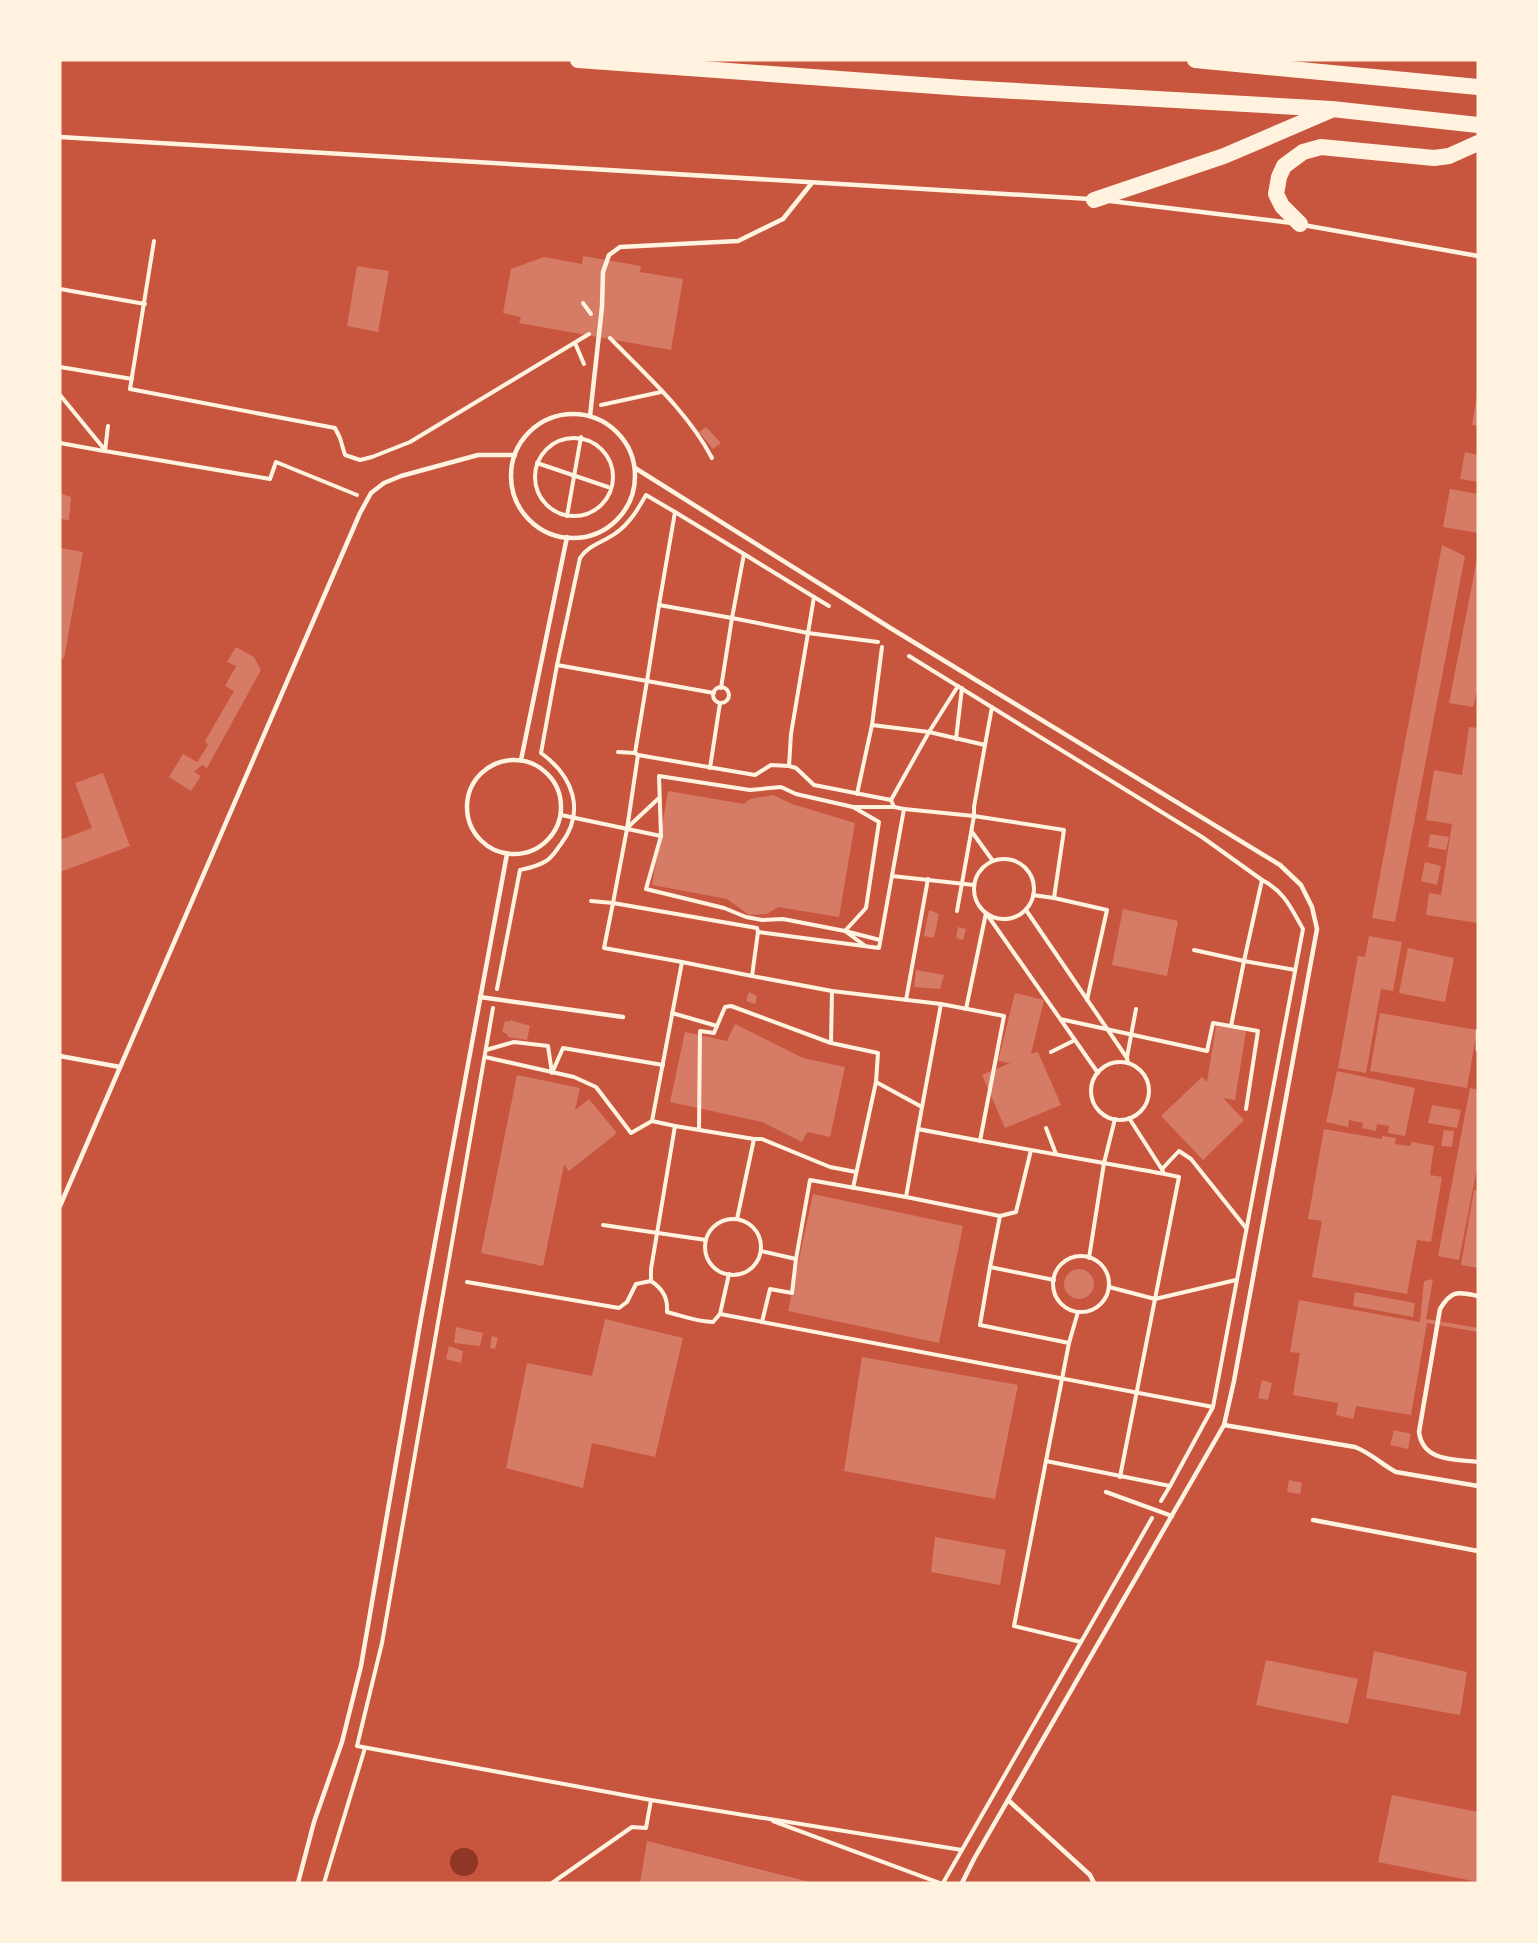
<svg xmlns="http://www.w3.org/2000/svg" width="1538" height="1943" font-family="Commissioner,sans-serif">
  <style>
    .water { fill: #8f3625 }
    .building { fill: #d67c66 }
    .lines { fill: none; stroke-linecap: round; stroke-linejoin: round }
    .path { stroke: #fff3e0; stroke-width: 4 }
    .service { stroke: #fff3e0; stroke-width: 4.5 }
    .trunk { stroke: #fff3e0; stroke-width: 16 }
  </style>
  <rect width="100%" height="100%" fill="#c8553d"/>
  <circle class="water" cx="464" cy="1862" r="14"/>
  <g class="building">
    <polygon points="583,256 641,266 640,272 683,279 671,350 519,323 521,317 503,313 511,269 544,257 582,264"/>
    <polygon points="357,266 389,271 378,332 347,326"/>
    <polygon points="1477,395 1478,396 1478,426 1472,425"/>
    <polygon points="706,427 721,443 713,449 699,432"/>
    <polygon points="1465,452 1478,455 1478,482 1460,479"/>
    <polygon points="1450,489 1478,494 1478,533 1443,527"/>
    <polygon points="60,493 71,497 69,520 60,519"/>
    <polygon points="1442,545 1465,556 1395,922 1372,918"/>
    <polygon points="60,548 83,552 64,659 60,658"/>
    <polygon points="1477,559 1478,687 1473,707 1449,703"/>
    <polygon points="236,647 254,657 261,670 207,768 202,765 194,772 201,776 191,791 169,777 183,754 197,762 208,745 205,741 234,691 225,686 236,666 227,662"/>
    <polygon points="1469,727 1478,728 1478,923 1426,915 1429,893 1441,895 1452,824 1426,820 1434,770 1462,775"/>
    <polygon points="103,773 130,846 60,872 60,840 92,828 75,783"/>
    <polygon points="668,791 744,804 750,799 773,795 792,804 855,823 839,917 778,907 767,914 749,915 727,899 652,885"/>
    <polygon points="1430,834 1449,837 1446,850 1428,847"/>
    <polygon points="1425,862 1441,866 1437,885 1421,881"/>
    <polygon points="1123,909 1178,921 1167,976 1112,965"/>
    <polygon points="929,910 939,914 934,938 924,936"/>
    <polygon points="958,927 966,929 963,940 956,938"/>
    <polygon points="1369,936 1402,942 1393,991 1381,989 1366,1073 1338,1068 1358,956 1365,957"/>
    <polygon points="1408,948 1454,958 1445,1002 1399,993"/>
    <polygon points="916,970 944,975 940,989 914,987"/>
    <polygon points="749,992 757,996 755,1004 746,1001"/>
    <polygon points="1015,993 1044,1000 1031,1054 1038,1052 1061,1105 1005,1128 982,1075 1010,1063 998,1061"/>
    <polygon points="1380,1013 1477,1030 1467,1088 1370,1071"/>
    <polygon points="510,1020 530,1026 527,1040 508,1037 507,1034 502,1032 505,1021 509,1022"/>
    <polygon points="735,1024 803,1058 845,1067 830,1137 807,1132 802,1142 762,1122 670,1102 685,1032 727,1041"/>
    <polygon points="1216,1026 1246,1031 1235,1100 1223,1098 1244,1120 1203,1160 1161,1116 1202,1077 1207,1082"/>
    <polygon points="1337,1071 1415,1088 1405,1136 1388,1133 1389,1126 1377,1124 1376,1131 1362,1128 1363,1123 1349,1120 1348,1127 1326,1122"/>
    <polygon points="517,1075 580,1088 575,1110 589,1099 617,1133 569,1171 564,1165 543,1266 481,1253"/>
    <polygon points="1470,1088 1478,1090 1478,1163 1459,1260 1438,1256"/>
    <polygon points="1432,1105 1461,1110 1457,1128 1428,1123"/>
    <polygon points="1324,1129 1382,1139 1382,1136 1396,1138 1395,1144 1410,1146 1412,1142 1434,1146 1430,1175 1442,1177 1431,1242 1417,1240 1407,1294 1312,1277 1322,1221 1308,1219"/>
    <polygon points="1444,1130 1454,1131 1452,1147 1441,1146"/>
    <polygon points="1474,1190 1478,1191 1478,1268 1461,1265"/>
    <polygon points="813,1194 963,1226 939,1343 788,1311"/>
    <circle cx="1079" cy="1284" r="15"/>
    <polygon points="1433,1279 1426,1319 1478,1328 1478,1332 1427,1323 1411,1415 1356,1406 1353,1419 1336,1415 1338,1403 1293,1395 1300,1353 1290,1352 1299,1300 1420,1322 1424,1281"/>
    <polygon points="1355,1292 1415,1303 1413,1317 1353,1306"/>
    <polygon points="605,1319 683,1338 655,1457 592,1443 583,1488 506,1468 527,1363 592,1376"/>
    <polygon points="456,1327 483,1333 480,1346 454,1343"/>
    <polygon points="492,1336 498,1338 495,1349 490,1348"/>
    <polygon points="449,1346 463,1351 461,1363 446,1359"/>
    <polygon points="862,1357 1018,1385 995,1499 844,1471"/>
    <polygon points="1262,1380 1272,1383 1268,1400 1258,1398"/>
    <polygon points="1394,1430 1411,1434 1408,1449 1390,1445"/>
    <polygon points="1289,1480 1302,1483 1300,1494 1287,1492"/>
    <polygon points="935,1537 1006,1550 1000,1585 931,1572"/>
    <polygon points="1374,1651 1467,1672 1460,1715 1366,1698"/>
    <polygon points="1266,1660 1358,1679 1348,1724 1256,1705"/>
    <polygon points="1392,1795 1478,1812 1478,1882 1378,1862"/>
    <polygon points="647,1841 810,1882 810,1883 640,1883"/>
  </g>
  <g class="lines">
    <g class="path">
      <polyline points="154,241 130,389 335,428 340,438 345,455 360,460 372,457 410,442 589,334"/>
      <polyline points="60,289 145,304"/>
      <polyline points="583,303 591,314"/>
      <path d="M610 338C646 375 688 412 712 458"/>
      <polyline points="575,343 584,364"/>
      <polyline points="60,367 132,379"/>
      <polyline points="60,395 105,450"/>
      <polyline points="601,405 661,392"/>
      <polyline points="108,426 105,451 270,479 276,462 357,495"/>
      <circle cx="574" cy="477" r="39"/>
      <polyline points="60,443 104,451"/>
      <polyline points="537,463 608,487"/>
      <polyline points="567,516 581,437"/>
      <polyline points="814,597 829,606"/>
      <polyline points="659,605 675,512 744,554"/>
      <polyline points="909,656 1202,837 1262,880"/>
      <path d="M557 665 580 558C588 545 604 542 616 533 630 523 638 509 646 495L675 512"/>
      <circle cx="721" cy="695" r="8"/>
      <polyline points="872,725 929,732 985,745 974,807 974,816 904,809"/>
      <polyline points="956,739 962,688"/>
      <polyline points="985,745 992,707"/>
      <polyline points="618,752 635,753"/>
      <polyline points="638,755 635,753 647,681 714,693"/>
      <polyline points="789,766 791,734 808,633 878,642"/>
      <polyline points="710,768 720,703"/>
      <polyline points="857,794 872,725 882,647"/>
      <polyline points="891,800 929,732 958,686"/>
      <polyline points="561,815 661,836 659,776 750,790 781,787 796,794 853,807"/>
      <polyline points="627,828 659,798"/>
      <polyline points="972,832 993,861"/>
      <polyline points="661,836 646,889 724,908 746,917 762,920 783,919 845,931 866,908 879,822 853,807 894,807 904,809 879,948 758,932 752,976 832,991 941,1004"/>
      <circle cx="1004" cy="889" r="30"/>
      <polyline points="892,876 974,885"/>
      <polyline points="1033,895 1054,898"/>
      <polyline points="591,901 613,903 604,948 682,962"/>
      <polyline points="1026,910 1127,1058 1128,1063"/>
      <polyline points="957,911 974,816 1064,830 1054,898 1107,910 1087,1000"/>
      <polyline points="758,932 757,928 613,903 627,829 638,755 755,775 771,765 789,766 796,768 814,785 891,800 894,807"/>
      <polyline points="864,945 845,931 880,940"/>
      <polyline points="1194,950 1244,961 1231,1026"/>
      <path d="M497 989 520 870C529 868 539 866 546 861 552 858 557 849 561 844 586 811 573 776 541 753L557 665 647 681 659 605 732 618 744 554 814 597 808 633 732 618 721 688"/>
      <polyline points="832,991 831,1043 878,1053 876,1082 922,1107"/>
      <polyline points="906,1000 928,879"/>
      <polyline points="493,1008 382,1643 357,1746 651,1800 962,1850"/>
      <polyline points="966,1009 986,913 1098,1073"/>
      <polyline points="672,1013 717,1026"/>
      <polyline points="1060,1019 1207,1051 1213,1023 1258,1031 1246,1109"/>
      <polyline points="486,1050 514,1042 548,1046 552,1073 563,1048 663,1065"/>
      <polyline points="1051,1052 1075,1040"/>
      <polyline points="485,1057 574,1077 596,1087 631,1133 652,1121"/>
      <polyline points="1127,1057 1136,1009"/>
      <circle cx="1120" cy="1091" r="29"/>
      <polyline points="1129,1118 1163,1171"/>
      <polyline points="675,1126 652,1121 682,962 752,976"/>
      <polyline points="1046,1128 1056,1154"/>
      <polyline points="699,1129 700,1031 714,1033 725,1007 731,1006 831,1043"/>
      <polyline points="918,1129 941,1004 1004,1016 980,1141"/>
      <path d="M1031 1150 1016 1212 1000 1216 906 1197 918 1129C1000 1145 1083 1159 1165 1174L1179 1177 1120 1477"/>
      <polyline points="1162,1169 1179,1151 1191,1159 1246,1228"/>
      <polyline points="853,1188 876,1082"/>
      <polyline points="1000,1216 990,1267 1054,1280"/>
      <polyline points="737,1219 754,1139 762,1139 830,1167 856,1172"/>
      <circle cx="733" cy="1247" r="28"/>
      <polyline points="603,1225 706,1240"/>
      <polyline points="761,1251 796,1259 792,1293 770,1289 762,1322"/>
      <circle cx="1081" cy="1284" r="28"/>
      <polyline points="1089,1258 1104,1163 1115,1119"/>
      <polyline points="796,1259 810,1180 906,1197"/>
      <path d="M990 1267 980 1325 1069 1343 1046 1461 1170 1486 1213 1407 1303 929C1291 908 1284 891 1262 880L1244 961 1295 970"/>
      <path d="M729 1274 720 1314 713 1322C697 1322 683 1316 667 1312 668 1298 663 1289 651 1281V1269L675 1126 754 1139"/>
      <polyline points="467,1282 619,1308 627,1302 636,1284 651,1281"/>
      <polyline points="1109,1287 1155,1299 1236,1280"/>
      <polyline points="720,1314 1213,1407"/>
      <polyline points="1069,1343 1078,1312"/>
      <polyline points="1046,1461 1014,1626 1081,1642"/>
      <polyline points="1161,1501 1170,1486"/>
      <polyline points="773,1821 940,1883"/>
      <polyline points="324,1883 365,1748"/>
      <polyline points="552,1883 632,1827 646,1828 651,1800"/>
      <polyline points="943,1883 1152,1518"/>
    </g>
    <g class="service">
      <polyline points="60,137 1090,199"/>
      <polyline points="1110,201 1292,223"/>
      <polyline points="1303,225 1478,256"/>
      <circle cx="573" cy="476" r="62"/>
      <polyline points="590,416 602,307 603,272 609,255 620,247 738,241 783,219 811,184"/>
      <polyline points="635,468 892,629 1280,865 1301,885 1312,907 1317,929 1234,1381 1224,1425 974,1859 962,1883"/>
      <circle cx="514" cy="807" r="47"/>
      <polyline points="521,760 567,537"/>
      <polyline points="480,997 623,1017"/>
      <polyline points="1478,1031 1478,1050"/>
      <polyline points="60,1056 120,1067"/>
      <polyline points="60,1206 360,513 371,493 384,483 401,476 478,455 515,455"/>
      <path d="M1478 1296C1458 1292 1452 1289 1440 1309L1419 1432C1423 1462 1454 1459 1478 1462"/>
      <path d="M1224 1425 1355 1447C1371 1453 1381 1464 1396 1472L1478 1486"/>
      <polyline points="1106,1492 1172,1516"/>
      <polyline points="1313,1520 1478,1551"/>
      <polyline points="1008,1800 1090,1875 1094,1883"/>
      <polyline points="298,1883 314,1822 342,1742 361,1666 421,1318 507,854"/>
    </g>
    <g class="trunk">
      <polyline points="578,60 963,88 1332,109 1478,125"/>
      <polyline points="1195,60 1478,87"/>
      <polyline points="1094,200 1224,156 1329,111"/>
      <polyline points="1300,224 1282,206 1276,194 1279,177 1284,166 1303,152 1321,147 1434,158 1449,156 1478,143"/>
    </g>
  </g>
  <rect width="1538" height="1943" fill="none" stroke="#fff3e0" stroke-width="123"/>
</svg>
